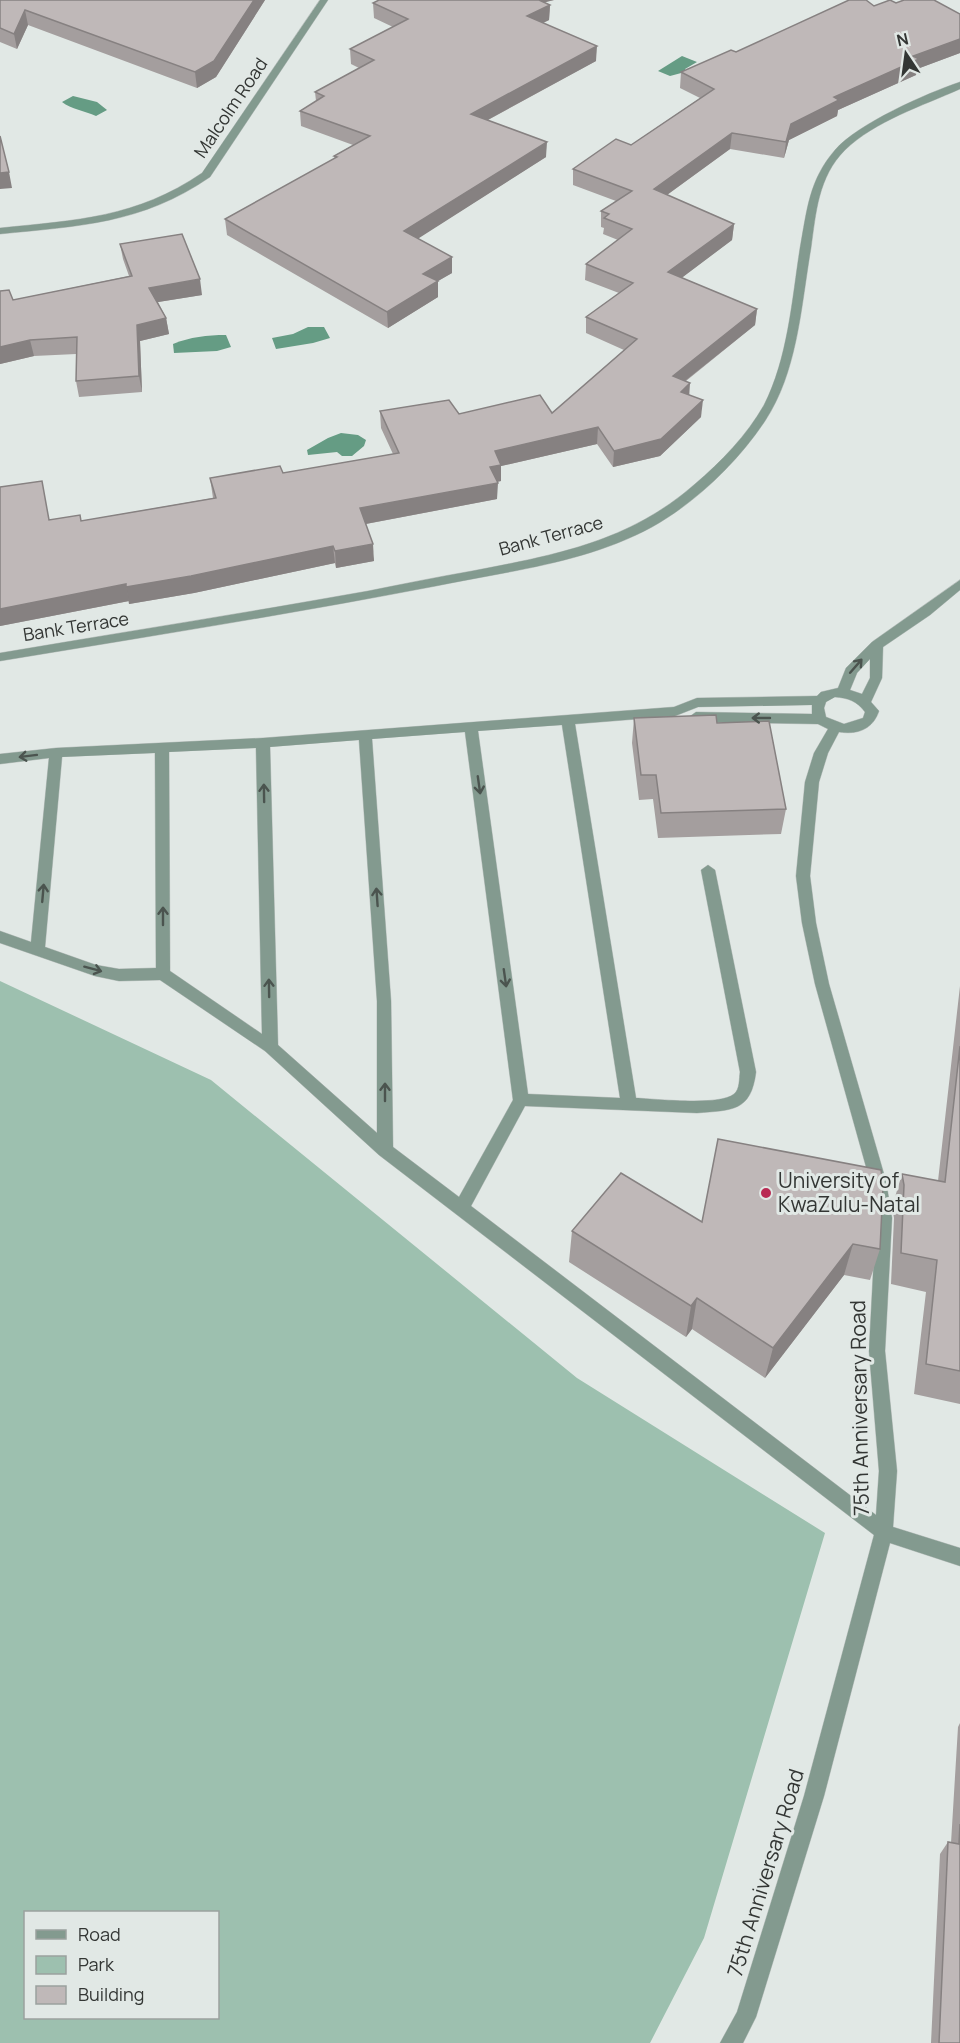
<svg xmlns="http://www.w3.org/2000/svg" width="960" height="2043" font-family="Manrope,sans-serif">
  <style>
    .green { fill: #9dc0af; fill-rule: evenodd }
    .water { fill: #659c84 }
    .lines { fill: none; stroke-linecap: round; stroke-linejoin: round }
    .minor-casing { stroke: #bec4c2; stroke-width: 1 }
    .minor { fill: #839a8f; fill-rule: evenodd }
    .wall { fill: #a49e9e }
    .shaded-wall { fill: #868181 }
    .building { fill: #bfb8b8; stroke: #868181; stroke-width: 1.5 }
    .oneway { stroke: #4b544f }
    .poi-dot { fill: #b92a53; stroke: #e1e8e5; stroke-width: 2 }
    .labels { text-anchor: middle; stroke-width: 6; stroke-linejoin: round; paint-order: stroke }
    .far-street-label { font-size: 18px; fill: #333634; stroke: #e1e8e5 }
    .poi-label { font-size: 21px; fill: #333634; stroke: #e1e8e5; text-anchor: start }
    .street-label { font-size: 21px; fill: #333634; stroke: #e1e8e5 }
  </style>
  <rect width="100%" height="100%" fill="#e1e8e5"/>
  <path class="green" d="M0 981 211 1080 577 1378 825 1533 704 1938 650 2043H0ZM26 1912H218V2018H26Z"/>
  <g class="water">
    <polygon points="682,56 697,62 685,69 685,72 670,76 658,71"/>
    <path d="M73 96 97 102 107 110 96 116C85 111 71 109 62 102Z"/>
    <polygon points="308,327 324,327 330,338 313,343 276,349 272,338 293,334"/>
    <path d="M226 335 231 347 217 351 174 353 173 344C190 337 207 335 226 335Z"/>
    <polygon points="341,433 358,435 366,440 364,446 352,456 342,456 337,452 308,455 307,450 328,438"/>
  </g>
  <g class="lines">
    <defs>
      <g id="minor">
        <path d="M320 0H328L210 177C142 224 79 226 0 234V228C77 220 136 218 202 173Z"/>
        <path d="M960 82V89C922 106 875 121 845 150 818 177 816 213 811 248 801 306 798 371 765 421 737 463 695 503 652 527 586 563 508 571 436 586 291 614 145 637 0 661V653C123 632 246 613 368 591 403 584 437 577 472 571 555 555 629 542 695 484 721 462 747 435 764 405 788 358 792 299 800 248 807 210 809 180 835 150 857 124 927 93 960 82Z"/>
        <path d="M960 580V590L930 615 883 647 882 678 871 702 879 711C873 729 858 735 839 732L828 753 819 782 810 876 816 923 829 984 886 1181 892 1218 885 1351 897 1471 893 1527 960 1548V1566L890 1543 824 1796 756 2017 743 2043H720L737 2012 804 1796 874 1535 379 1155 265 1051 160 980 119 981 95 976 0 943V931L31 942 49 758 0 764V754L56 748 263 738 568 715 674 707 697 698 817 696 821 692 838 688 846 668 872 642ZM870 659V678L862 694 850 690 857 673ZM835 697C848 698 857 701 865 712L863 718 844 724 826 717 824 708 826 702ZM812 705V714L696 712 689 717 696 722 818 724 828 729 814 753 805 782 796 876 802 923 815 984 870 1181 876 1218 869 1351 879 1471 876 1515 471 1206 525 1106 697 1113C732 1110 751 1112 756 1072L715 870 708 865 701 870 740 1072C739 1079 740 1089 734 1094 720 1106 656 1099 636 1098L575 724 675 716 698 707ZM562 725 620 1098 528 1094 478 731ZM465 732 513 1100 459 1197 393 1147 391 1001 372 739ZM359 740 377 1001V1133L278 1045 270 747ZM256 748 262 1034 170 971 169 752ZM155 753 156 968 119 969 96 965 45 947 62 757Z"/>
      </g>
    </defs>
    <use href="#minor" class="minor-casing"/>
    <use href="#minor" class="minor"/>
  </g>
  <g class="wall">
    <polygon points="0,0 265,0 216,77 197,88 28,25 17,49 0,42"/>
    <polygon points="379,0 554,0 544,2 550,5 549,20 543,23 596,61 488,120 546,157 418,238 452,273 438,281 438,297 388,328 227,235 225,219 335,159 334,156 353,145 301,126 300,111 316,101 315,92 359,68 351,64 350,49 393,27 374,18 373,3"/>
    <polygon points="896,3 960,14 960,53 917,69 916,75 838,110 837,116 789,140 784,158 730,149 667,195 734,224 732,240 681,278 757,309 755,325 686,381 689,395 701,417 660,456 613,467 597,444 501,466 501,481 497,482 497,499 366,524 374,561 336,568 335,563 194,593 129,604 129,601 0,626 0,487 50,520 81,521 213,498 210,478 283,473 393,454 381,428 380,411 459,414 552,413 624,350 586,333 586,317 619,293 585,280 586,264 618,240 603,234 604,228 601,227 601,211 616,201 573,185 573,169 631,145 700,98 680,88 681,72 736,52 874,6"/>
    <polygon points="120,244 202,295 158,302 166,318 169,334 140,341 142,392 79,397 76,381 76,354 34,356 0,364 0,291 13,300 129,276 123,259"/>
    <polygon points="634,718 717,723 786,809 781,834 658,838 653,799 639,800 632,743"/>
    <polygon points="960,986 960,1404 914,1394 926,1292 891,1284 894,1218 892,1207 902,1174 938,1181"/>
    <polygon points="718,1139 880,1249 870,1280 844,1275 765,1378 692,1329 686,1337 569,1262 572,1231 702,1222"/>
    <polygon points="960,1723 960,2043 931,2043 940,1854 948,1842 951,1843 958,1727"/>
  </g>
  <g class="shaded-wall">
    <polygon points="254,0 265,0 216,77 197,88 195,72"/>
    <polygon points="523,0 554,0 523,8"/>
    <polygon points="550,5 549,20 526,31 527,16"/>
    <polygon points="25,10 28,25 17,49 14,34"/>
    <polygon points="960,39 960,53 917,69 916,75 838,110 837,116 789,140 784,158 786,142 791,124 834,97 913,56"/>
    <polygon points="597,46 596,61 471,129 471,114"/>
    <polygon points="732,133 730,149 653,205 654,189"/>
    <polygon points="547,142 546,157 405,247 404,231"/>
    <polygon points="9,172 12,188 0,189 0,173"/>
    <polygon points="734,224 732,240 667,289 668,272"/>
    <polygon points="452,257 452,273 438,281 438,297 388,328 387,312 423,274"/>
    <polygon points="200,279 202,295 152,303 149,288"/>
    <polygon points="757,309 755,325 671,392 673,376"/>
    <polygon points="166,318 169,334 140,341 142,392 139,376 137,325"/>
    <polygon points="30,340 34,356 0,364 0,347"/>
    <polygon points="690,383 689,399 681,392"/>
    <polygon points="703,400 701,417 660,456 613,467 614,451"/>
    <polygon points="598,427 597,444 501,466 501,481 490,483 490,467 495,451"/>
    <polygon points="498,483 497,499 360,525 360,508"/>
    <polygon points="373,544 374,561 336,568 335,551"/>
    <polygon points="333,546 335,563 194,593 129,604 126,587"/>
    <polygon points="126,584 129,601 0,626 0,609"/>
    <polygon points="853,1244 844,1275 765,1378 773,1348"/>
    <polygon points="697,1298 692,1329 686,1337 691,1306"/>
  </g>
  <g class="building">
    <polygon points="0,0 254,0 214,61 195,72 25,10 14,34 0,28"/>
    <polygon points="379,0 539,0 550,5 527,16 597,46 471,114 547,142 404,231 452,257 423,274 438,281 387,312 225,219 337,157 334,156 370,136 300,111 324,96 315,92 374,60 350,49 408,19 373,3"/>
    <polygon points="849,0 866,0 874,6 890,0 896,3 904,0 934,0 960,14 960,39 913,56 919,59 834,97 839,100 791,124 786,142 732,133 654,189 734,224 668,272 757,309 673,376 690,383 681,392 703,400 661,439 614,451 598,427 495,451 501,465 490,467 498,483 360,508 373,544 335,551 333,546 191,576 126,587 126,584 0,609 0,487 42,481 49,520 80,515 81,521 216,498 210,478 280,466 283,473 399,453 380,411 449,400 459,414 540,395 552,413 637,339 586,317 633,283 586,264 632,229 604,218 609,214 601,211 632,191 573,169 616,139 631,145 714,89 681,72 731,50 736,52"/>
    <polygon points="0,136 9,172 0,173"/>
    <polygon points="182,234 200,279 149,288 166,318 137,325 139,376 76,381 77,337 30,340 0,347 0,291 9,290 13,300 132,276 120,244"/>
    <polygon points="716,715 717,723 769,721 786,809 661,813 656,775 641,775 634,718"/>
    <polygon points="960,1046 960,1371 926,1364 937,1260 901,1253 904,1185 902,1174 945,1182"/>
    <polygon points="718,1139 881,1170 883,1186 880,1249 853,1244 773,1348 697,1298 691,1306 572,1231 621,1173 702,1222"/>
    <polygon points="960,1824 960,2043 939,2043 948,1842 959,1844"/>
  </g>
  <defs><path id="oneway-shaft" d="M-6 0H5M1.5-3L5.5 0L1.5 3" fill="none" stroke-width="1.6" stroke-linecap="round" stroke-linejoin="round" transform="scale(1.5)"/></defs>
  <g class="oneway">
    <use href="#oneway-shaft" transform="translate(856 666) rotate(-49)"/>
    <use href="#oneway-shaft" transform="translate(761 718) rotate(-180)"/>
    <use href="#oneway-shaft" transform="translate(28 756) rotate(173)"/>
    <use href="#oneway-shaft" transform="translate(479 785) rotate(82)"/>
    <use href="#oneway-shaft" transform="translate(264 793) rotate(-91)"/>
    <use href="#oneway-shaft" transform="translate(43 893) rotate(-85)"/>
    <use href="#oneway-shaft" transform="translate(377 897) rotate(-94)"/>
    <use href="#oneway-shaft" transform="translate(163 916) rotate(-90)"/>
    <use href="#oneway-shaft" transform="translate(93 969) rotate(15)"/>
    <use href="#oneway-shaft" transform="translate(505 978) rotate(82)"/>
    <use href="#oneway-shaft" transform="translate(269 988) rotate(-91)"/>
    <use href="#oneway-shaft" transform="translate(385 1092) rotate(-90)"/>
  </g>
  <circle class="poi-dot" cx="766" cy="1193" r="6"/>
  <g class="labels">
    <g class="far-street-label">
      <text transform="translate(231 108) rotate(-56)" y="6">Malcolm Road</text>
      <text transform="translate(551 536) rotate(-15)" y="6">Bank Terrace</text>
      <text transform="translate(76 627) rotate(-9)" y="6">Bank Terrace</text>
    </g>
    <g class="poi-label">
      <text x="778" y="1188">University of<tspan x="778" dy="24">KwaZulu-Natal</tspan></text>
    </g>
    <g class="street-label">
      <text transform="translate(860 1408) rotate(-91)" y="7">75th Anniversary Road</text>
      <text transform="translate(766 1873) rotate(-73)" y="7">75th Anniversary Road</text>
    </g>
  </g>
  <rect x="24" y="1911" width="195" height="108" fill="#e1e8e5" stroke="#9ba19e" stroke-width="1.5"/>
  <rect x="36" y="1930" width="30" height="9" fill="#839a8f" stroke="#9ba19e" stroke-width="1.5"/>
  <text x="78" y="1941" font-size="18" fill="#333634">Road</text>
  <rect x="36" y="1956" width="30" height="18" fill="#9dc0af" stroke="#9ba19e" stroke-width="1.5"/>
  <text x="78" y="1971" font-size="18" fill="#333634">Park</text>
  <rect x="36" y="1986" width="30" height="18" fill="#bfb8b8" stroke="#9ba19e" stroke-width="1.5"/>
  <text x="78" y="2001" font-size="18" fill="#333634">Building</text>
  <g transform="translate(906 54) rotate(347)" stroke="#e1e8e5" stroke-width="4.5" paint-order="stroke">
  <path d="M0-4.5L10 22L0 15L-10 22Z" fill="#333634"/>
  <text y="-9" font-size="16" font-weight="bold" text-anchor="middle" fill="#333634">N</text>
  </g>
</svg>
